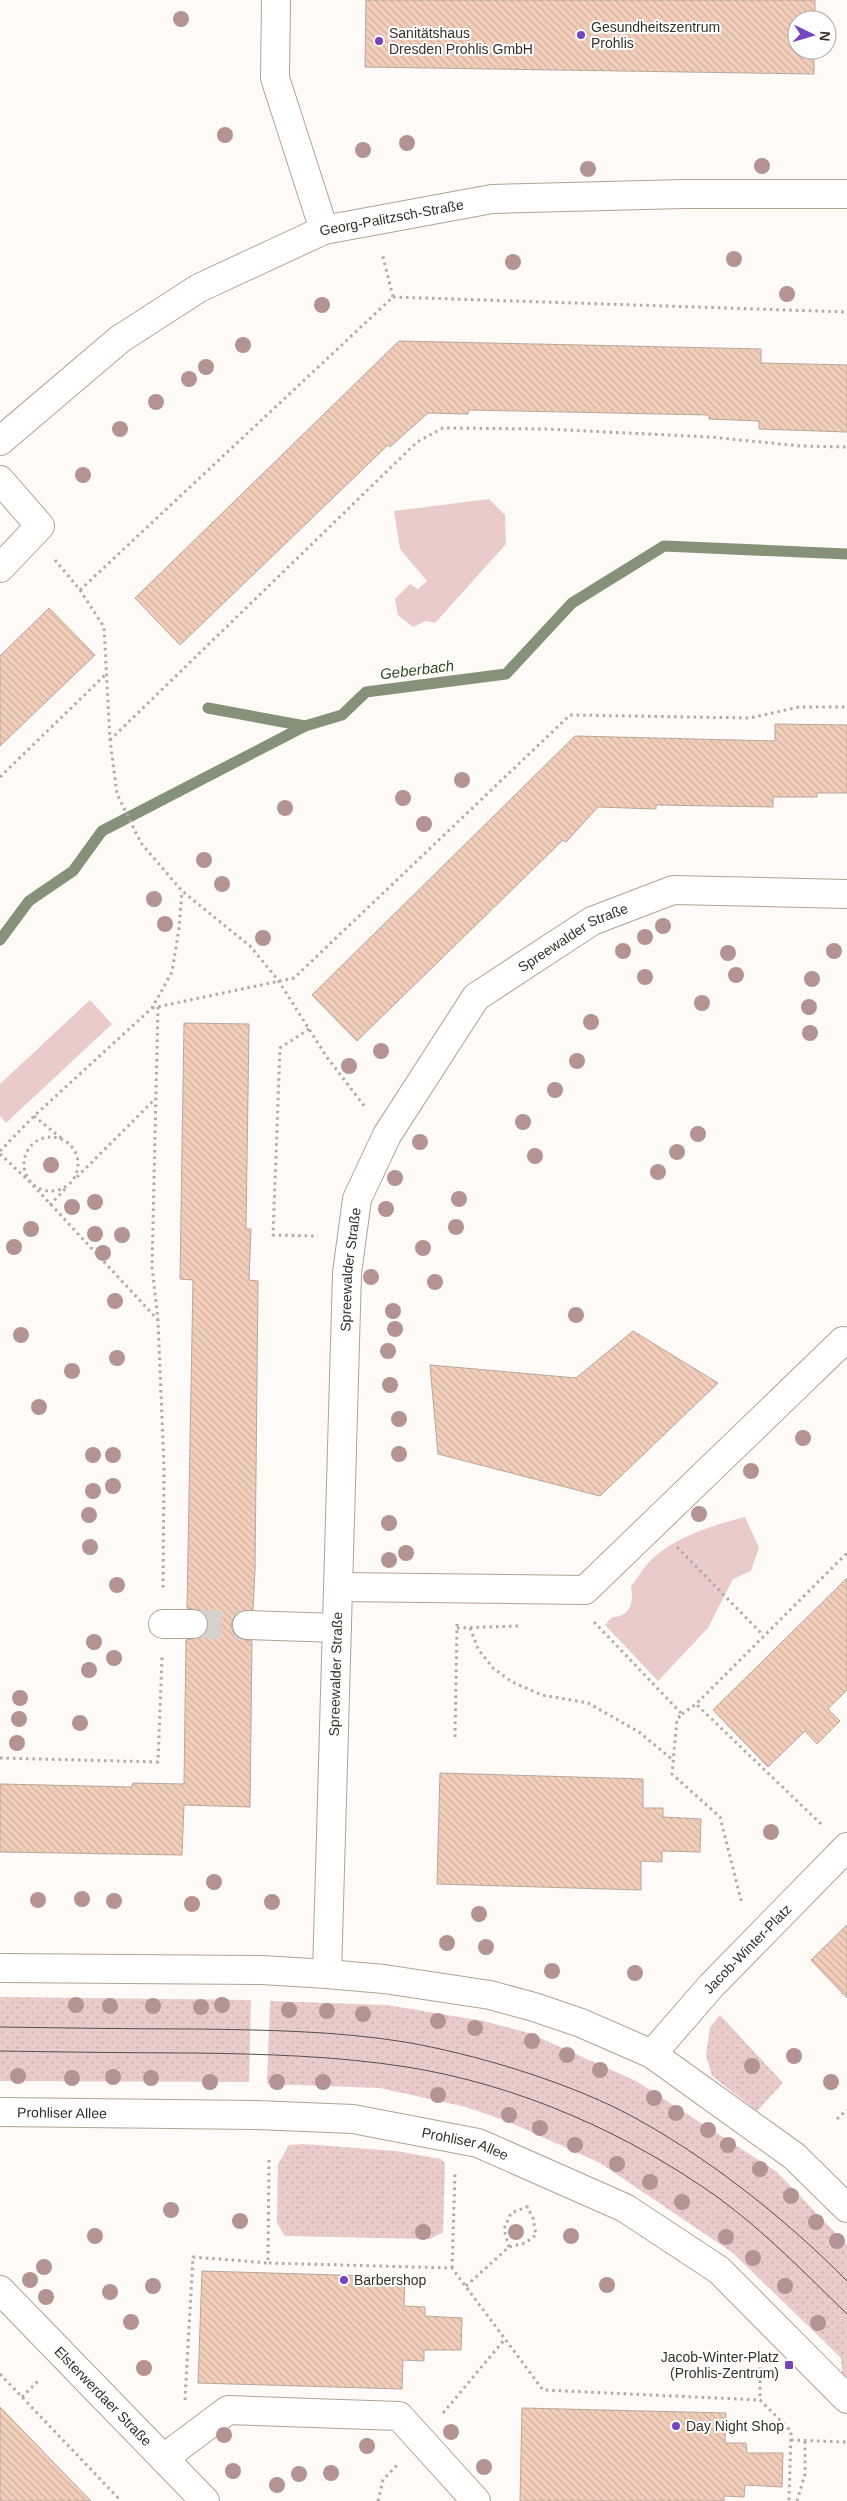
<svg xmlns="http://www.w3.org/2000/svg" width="847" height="2501" font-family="Arial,sans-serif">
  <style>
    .grass { fill: url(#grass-dots) }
    .park { fill: #e9ccca }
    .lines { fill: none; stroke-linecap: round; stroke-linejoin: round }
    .stream { stroke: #859179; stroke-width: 11 }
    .building { fill: url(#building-back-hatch); stroke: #baa69b }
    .minor-tunnel { stroke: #d5d2ce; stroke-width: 28; stroke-dasharray: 28 14; stroke-linecap: butt }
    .minor-casing { stroke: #b0a493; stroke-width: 30 }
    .path { stroke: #afaba6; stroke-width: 3; stroke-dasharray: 2.5 4; stroke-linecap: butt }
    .minor { stroke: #fff; stroke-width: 28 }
    .tram { stroke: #55504a; stroke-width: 1 }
    .tree { fill: #b49492 }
    .poi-dot { fill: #7644bc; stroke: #fff; stroke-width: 2 }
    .labels { text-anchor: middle; stroke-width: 4; stroke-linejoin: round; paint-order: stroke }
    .poi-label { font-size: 14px; fill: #353029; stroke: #fff; text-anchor: start }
    .street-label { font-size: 14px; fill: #353029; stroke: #fff }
    .water-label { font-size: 15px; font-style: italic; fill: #324b1d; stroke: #fff }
  </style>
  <defs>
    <pattern id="grass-dots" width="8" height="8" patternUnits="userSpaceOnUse" patternTransform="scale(1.25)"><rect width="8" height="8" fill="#e9ccca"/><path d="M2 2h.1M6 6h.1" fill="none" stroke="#c8b0ae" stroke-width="1.8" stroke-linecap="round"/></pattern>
    <pattern id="building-back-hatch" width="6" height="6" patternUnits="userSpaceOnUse" patternTransform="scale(1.25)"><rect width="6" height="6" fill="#f2cebb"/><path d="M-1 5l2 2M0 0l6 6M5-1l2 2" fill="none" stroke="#d0b1a1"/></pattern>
  </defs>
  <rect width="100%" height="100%" fill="#fdfaf7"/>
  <g class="grass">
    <polygon points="0,1997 251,2000 249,2082 0,2081"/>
    <polygon points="270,2001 387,2005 483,2021 529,2033 636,2081 777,2172 847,2245 847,2380 842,2374 841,2358 733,2253 600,2163 507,2121 466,2107 380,2088 267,2084"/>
    <polygon points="720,2015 783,2083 757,2111 712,2076 706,2055 710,2027"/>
    <polygon points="303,2144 396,2151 440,2159 445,2163 443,2232 430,2239 285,2236 277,2223 278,2164 289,2145"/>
  </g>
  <g class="park">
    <polygon points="489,499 505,515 506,544 435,623 426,621 413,627 398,615 395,599 410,584 418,589 427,581 400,549 394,511"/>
    <polygon points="90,1000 112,1024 6,1123 0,1116 0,1084"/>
    <path d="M745 1517 759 1548 751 1571 733 1579 708 1628 658 1681 605 1625 612 1617C630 1617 634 1602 631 1586 638 1578 644 1566 653 1558 678 1536 713 1525 745 1517Z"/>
  </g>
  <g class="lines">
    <g class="stream">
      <polyline points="208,708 305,726"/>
      <polyline points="0,940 29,901 73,871 102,831 305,726 342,715 366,692 506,674 572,603 664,546 847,554"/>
    </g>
  </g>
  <g class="building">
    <polygon points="366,0 815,0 815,20 797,20 797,50 814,50 814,74 365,67"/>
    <polygon points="399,341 761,349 761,363 847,365 847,432 759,429 759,421 709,419 709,415 469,410 468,414 428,413 390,447 388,445 180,645 135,598"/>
    <polygon points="49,608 95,655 0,746 0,656"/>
    <polygon points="775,724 847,725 847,793 817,793 817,797 773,797 773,807 656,805 656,809 598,807 566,842 563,840 357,1041 312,995 575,736 775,741"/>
    <polygon points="184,1023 249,1024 246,1229 251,1229 249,1280 258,1281 255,1569 253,1610 239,1612 234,1617 231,1625 233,1632 238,1638 252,1641 250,1807 184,1805 182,1855 0,1852 0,1784 132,1787 133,1783 184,1784 186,1640 201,1637 207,1631 209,1624 207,1617 201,1611 187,1608 193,1280 180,1279"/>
    <polygon points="633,1331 718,1383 600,1496 438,1454 430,1365 576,1378"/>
    <polygon points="847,1578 847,1690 828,1709 840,1721 817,1744 805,1731 768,1767 713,1710"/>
    <polygon points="440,1773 643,1779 643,1808 663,1808 663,1817 701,1819 700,1852 662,1851 662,1862 641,1861 641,1890 437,1884"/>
    <polygon points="847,1925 847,1998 811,1960"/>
    <polygon points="202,2271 405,2277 404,2306 425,2307 425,2316 462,2318 461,2350 424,2350 424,2361 403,2360 402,2389 198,2383"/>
    <polygon points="0,2407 60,2469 91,2501 0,2501"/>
    <polygon points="522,2408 726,2413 725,2443 746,2443 747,2453 783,2453 782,2487 745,2485 744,2497 724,2496 724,2501 520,2501"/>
  </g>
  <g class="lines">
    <polyline class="minor-tunnel" points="193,1624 247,1625"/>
    <defs>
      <g id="minor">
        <polyline points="276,0 275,78 324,230"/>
        <path id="s1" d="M0 441 120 339 199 288 324 230 492 199 684 194H847"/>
        <polyline points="0,480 40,526 0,568"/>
        <polyline points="338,1587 585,1590 843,1341"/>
        <polyline points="163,1624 193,1624"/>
        <polyline points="247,1625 337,1628"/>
        <polyline points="0,1968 262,1970 327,1974 384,1979 490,1995 534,2007 581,2023 652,2054 794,2156 847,2208"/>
        <path id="s2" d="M327 1974 347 1273 357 1199 387 1135 476 997 592 921 673 890 847 894"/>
        <path id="s3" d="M652 2054 711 1986 847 1847"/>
        <path id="s4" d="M0 2112 256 2115 353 2119 478 2143 625 2208 719 2270 847 2399"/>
        <path id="s5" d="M0 2290 205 2501"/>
        <polyline points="164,2458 228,2410 399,2416 476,2501"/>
      </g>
    </defs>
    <use href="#minor" class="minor-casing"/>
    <g class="path">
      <polyline points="393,297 847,312"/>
      <polyline points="55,560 80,590 104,627 110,740 117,794 141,843 182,891 250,946 278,980 326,1056 365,1107"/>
      <polyline points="80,590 393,297 382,253"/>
      <polyline points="110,740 417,442 443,428 545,429 710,437 801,446 847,447"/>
      <polyline points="0,777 105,675"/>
      <polyline points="158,1007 152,1267 158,1320 164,1466 163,1590"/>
      <polyline points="152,1008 294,978 570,715 750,718 799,707 847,707"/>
      <polyline points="309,1029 280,1048 273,1235 318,1236"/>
      <polyline points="34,1116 61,1138"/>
      <circle cx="51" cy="1164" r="27"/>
      <polyline points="0,1151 34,1116 152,1008 172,972 179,928 182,891"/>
      <polyline points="0,1154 30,1182 158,1320"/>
      <polyline points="77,1177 156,1098"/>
      <polyline points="50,1205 66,1188"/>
      <polyline points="677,1547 763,1635"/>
      <polyline points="594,1622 682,1714 677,1719 672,1774 720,1817 742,1904"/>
      <polyline points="457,1628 519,1626"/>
      <polyline points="470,1628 478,1649 493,1668 512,1682 542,1695 588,1703 639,1732 674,1761"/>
      <polyline points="682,1714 696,1704"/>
      <polyline points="455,1737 457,1622"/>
      <polyline points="0,1758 158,1762 162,1657"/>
      <polyline points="821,1824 696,1704 847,1553"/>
      <polyline points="837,2119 847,2110"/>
      <polyline points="269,2160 268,2263 452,2268 543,2390 760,2400 791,2431 789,2501"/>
      <polyline points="509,2247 504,2229 511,2213 527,2207"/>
      <polyline points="452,2268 455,2174"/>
      <polyline points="466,2286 509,2247 525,2243 536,2235 533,2218 527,2207 529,2204"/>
      <polyline points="760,2361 760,2400"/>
      <polyline points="0,2374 121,2501"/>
      <polyline points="22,2397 39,2380"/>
      <polyline points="185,2400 193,2257 268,2263"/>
      <polyline points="443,2413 505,2339"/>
      <polyline points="791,2440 847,2442"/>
      <polyline points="378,2501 383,2480 397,2465"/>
      <polyline points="797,2501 805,2474 805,2440"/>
    </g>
    <use href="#minor" class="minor"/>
    <g class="tram">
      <path d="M0 2027C66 2028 132 2029 198 2029 267 2030 337 2031 405 2042 474 2054 561 2080 624 2112 704 2154 784 2217 847 2281"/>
      <path d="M0 2051C65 2052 130 2053 194 2053 265 2054 337 2056 407 2067 519 2085 628 2133 720 2199 766 2233 806 2274 847 2314"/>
    </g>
  </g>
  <g class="tree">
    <circle cx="181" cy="19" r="8"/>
    <circle cx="225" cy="135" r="8"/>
    <circle cx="407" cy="143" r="8"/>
    <circle cx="363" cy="150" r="8"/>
    <circle cx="762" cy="166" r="8"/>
    <circle cx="588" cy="169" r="8"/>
    <circle cx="734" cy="259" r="8"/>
    <circle cx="513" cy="262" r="8"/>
    <circle cx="787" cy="294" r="8"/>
    <circle cx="322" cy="305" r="8"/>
    <circle cx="243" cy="345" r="8"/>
    <circle cx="206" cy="367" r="8"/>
    <circle cx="189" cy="379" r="8"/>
    <circle cx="156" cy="402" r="8"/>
    <circle cx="120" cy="429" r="8"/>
    <circle cx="83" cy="475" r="8"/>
    <circle cx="462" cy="780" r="8"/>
    <circle cx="403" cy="798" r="8"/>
    <circle cx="285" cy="808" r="8"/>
    <circle cx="424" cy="824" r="8"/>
    <circle cx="204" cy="860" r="8"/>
    <circle cx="222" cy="884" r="8"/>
    <circle cx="154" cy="899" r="8"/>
    <circle cx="165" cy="924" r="8"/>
    <circle cx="663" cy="926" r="8"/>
    <circle cx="645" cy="937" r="8"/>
    <circle cx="263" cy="938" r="8"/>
    <circle cx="623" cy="951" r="8"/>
    <circle cx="834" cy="951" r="8"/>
    <circle cx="728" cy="953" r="8"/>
    <circle cx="736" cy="975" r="8"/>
    <circle cx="645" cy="977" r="8"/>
    <circle cx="812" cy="979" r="8"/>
    <circle cx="702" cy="1003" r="8"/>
    <circle cx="809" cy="1007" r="8"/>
    <circle cx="591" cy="1022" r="8"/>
    <circle cx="810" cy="1033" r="8"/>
    <circle cx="381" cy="1051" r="8"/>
    <circle cx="577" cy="1061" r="8"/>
    <circle cx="349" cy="1066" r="8"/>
    <circle cx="555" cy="1090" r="8"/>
    <circle cx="523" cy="1122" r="8"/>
    <circle cx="698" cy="1134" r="8"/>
    <circle cx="420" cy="1142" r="8"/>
    <circle cx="677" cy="1152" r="8"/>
    <circle cx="535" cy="1156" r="8"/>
    <circle cx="51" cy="1165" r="8"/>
    <circle cx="658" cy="1172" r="8"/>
    <circle cx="395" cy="1178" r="8"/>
    <circle cx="459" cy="1199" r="8"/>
    <circle cx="95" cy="1202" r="8"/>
    <circle cx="72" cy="1207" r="8"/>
    <circle cx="386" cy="1209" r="8"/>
    <circle cx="456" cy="1227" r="8"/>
    <circle cx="31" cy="1229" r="8"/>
    <circle cx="95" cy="1234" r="8"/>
    <circle cx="122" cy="1235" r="8"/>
    <circle cx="14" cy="1247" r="8"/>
    <circle cx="423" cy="1248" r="8"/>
    <circle cx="103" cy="1253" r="8"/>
    <circle cx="371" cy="1277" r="8"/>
    <circle cx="435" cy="1282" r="8"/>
    <circle cx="115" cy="1301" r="8"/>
    <circle cx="393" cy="1311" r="8"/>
    <circle cx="576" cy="1315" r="8"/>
    <circle cx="395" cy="1329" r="8"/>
    <circle cx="21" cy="1335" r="8"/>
    <circle cx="388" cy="1351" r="8"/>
    <circle cx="117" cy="1358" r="8"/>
    <circle cx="72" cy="1371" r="8"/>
    <circle cx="390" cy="1385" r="8"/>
    <circle cx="39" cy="1407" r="8"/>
    <circle cx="399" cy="1419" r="8"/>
    <circle cx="803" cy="1438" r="8"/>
    <circle cx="399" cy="1454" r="8"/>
    <circle cx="93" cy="1455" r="8"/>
    <circle cx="113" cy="1455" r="8"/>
    <circle cx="751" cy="1471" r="8"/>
    <circle cx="113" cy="1486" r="8"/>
    <circle cx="93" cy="1491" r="8"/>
    <circle cx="699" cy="1514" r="8"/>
    <circle cx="89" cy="1515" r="8"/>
    <circle cx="389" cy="1523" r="8"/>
    <circle cx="90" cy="1547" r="8"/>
    <circle cx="406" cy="1553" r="8"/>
    <circle cx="389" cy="1560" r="8"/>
    <circle cx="117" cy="1585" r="8"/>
    <circle cx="94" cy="1642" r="8"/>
    <circle cx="114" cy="1658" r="8"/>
    <circle cx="89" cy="1670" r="8"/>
    <circle cx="20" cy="1698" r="8"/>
    <circle cx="19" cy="1719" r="8"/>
    <circle cx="80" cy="1723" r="8"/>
    <circle cx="17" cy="1743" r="8"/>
    <circle cx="771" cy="1832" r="8"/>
    <circle cx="214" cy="1882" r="8"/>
    <circle cx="82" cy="1899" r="8"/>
    <circle cx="38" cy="1900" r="8"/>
    <circle cx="114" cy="1901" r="8"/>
    <circle cx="272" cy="1902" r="8"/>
    <circle cx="192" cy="1904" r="8"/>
    <circle cx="479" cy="1914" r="8"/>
    <circle cx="447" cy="1943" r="8"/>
    <circle cx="486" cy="1947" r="8"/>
    <circle cx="552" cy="1971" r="8"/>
    <circle cx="635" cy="1973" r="8"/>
    <circle cx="76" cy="2005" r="8"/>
    <circle cx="222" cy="2005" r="8"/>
    <circle cx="110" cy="2006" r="8"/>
    <circle cx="153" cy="2006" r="8"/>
    <circle cx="201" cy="2007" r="8"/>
    <circle cx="289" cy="2010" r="8"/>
    <circle cx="327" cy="2011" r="8"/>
    <circle cx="363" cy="2014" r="8"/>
    <circle cx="438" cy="2021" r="8"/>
    <circle cx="475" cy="2028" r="8"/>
    <circle cx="532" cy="2041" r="8"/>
    <circle cx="567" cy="2055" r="8"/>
    <circle cx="794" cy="2056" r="8"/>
    <circle cx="752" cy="2066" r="8"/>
    <circle cx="600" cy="2070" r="8"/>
    <circle cx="18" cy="2076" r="8"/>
    <circle cx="113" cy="2077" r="8"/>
    <circle cx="72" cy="2078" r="8"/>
    <circle cx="151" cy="2078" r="8"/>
    <circle cx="210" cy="2082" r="8"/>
    <circle cx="277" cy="2082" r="8"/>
    <circle cx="323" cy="2082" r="8"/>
    <circle cx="831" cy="2082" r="8"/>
    <circle cx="438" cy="2095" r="8"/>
    <circle cx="654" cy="2098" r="8"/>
    <circle cx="676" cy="2113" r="8"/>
    <circle cx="509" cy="2115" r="8"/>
    <circle cx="540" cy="2128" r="8"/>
    <circle cx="708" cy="2130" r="8"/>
    <circle cx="575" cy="2145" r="8"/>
    <circle cx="728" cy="2145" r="8"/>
    <circle cx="617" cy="2164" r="8"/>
    <circle cx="760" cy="2169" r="8"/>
    <circle cx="650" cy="2182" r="8"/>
    <circle cx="791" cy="2196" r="8"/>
    <circle cx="682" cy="2202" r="8"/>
    <circle cx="171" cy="2210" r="8"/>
    <circle cx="240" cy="2221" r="8"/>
    <circle cx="816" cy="2222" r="8"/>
    <circle cx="423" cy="2232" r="8"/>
    <circle cx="516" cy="2232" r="8"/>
    <circle cx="95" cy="2236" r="8"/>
    <circle cx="571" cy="2236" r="8"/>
    <circle cx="726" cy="2237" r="8"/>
    <circle cx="837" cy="2241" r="8"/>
    <circle cx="753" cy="2258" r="8"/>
    <circle cx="44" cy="2267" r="8"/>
    <circle cx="30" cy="2280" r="8"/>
    <circle cx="607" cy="2285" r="8"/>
    <circle cx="153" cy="2286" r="8"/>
    <circle cx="785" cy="2286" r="8"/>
    <circle cx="110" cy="2292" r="8"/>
    <circle cx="46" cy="2297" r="8"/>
    <circle cx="131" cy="2322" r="8"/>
    <circle cx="818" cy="2323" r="8"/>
    <circle cx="144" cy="2368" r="8"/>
    <circle cx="451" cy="2432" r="8"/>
    <circle cx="224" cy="2435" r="8"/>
    <circle cx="367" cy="2446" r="8"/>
    <circle cx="484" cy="2467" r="8"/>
    <circle cx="233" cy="2471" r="8"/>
    <circle cx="331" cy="2473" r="8"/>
    <circle cx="299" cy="2474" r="8"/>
    <circle cx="277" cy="2485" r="8"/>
  </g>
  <g class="poi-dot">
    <circle cx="581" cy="35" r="5"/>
    <circle cx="379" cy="41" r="5"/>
    <circle cx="344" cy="2280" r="5"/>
    <rect x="784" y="2360" width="10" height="10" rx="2.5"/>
    <circle cx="676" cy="2426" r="5"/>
  </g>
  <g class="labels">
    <g class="poi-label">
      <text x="591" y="32">Gesundheitszentrum<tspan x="591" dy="16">Prohlis</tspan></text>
      <text x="389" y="38">Sanitätshaus<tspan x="389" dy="16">Dresden Prohlis GmbH</tspan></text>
      <text x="354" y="2285">Barbershop</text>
      <text x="779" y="2362" text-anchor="end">Jacob-Winter-Platz<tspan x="779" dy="16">(Prohlis-Zentrum)</tspan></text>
      <text x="686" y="2431">Day Night Shop</text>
    </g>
    <g class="street-label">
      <text dy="5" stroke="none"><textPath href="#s1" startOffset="458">Georg-Palitzsch-Straße</textPath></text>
      <text dy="5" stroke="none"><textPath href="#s2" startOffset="1125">Spreewalder Straße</textPath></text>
      <text dy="5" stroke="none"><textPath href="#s2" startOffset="705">Spreewalder Straße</textPath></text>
      <text dy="5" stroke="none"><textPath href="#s2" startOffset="300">Spreewalder Straße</textPath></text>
      <text dy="5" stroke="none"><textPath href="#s3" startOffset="142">Jacob-Winter-Platz</textPath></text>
      <text dy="5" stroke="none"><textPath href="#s4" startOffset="62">Prohliser Allee</textPath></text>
      <text dy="5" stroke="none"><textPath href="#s4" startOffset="468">Prohliser Allee</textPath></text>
      <text dy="5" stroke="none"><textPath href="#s5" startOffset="148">Elsterwerdaer Straße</textPath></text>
    </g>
    <g class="water-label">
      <text transform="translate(417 670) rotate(-7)" y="5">Geberbach</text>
    </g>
  </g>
  <g transform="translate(812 35) rotate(95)"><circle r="24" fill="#ffffff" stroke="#aeaca9"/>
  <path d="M0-4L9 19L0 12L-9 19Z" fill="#7644bc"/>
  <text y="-8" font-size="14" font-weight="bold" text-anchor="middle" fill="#353029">N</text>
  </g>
</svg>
